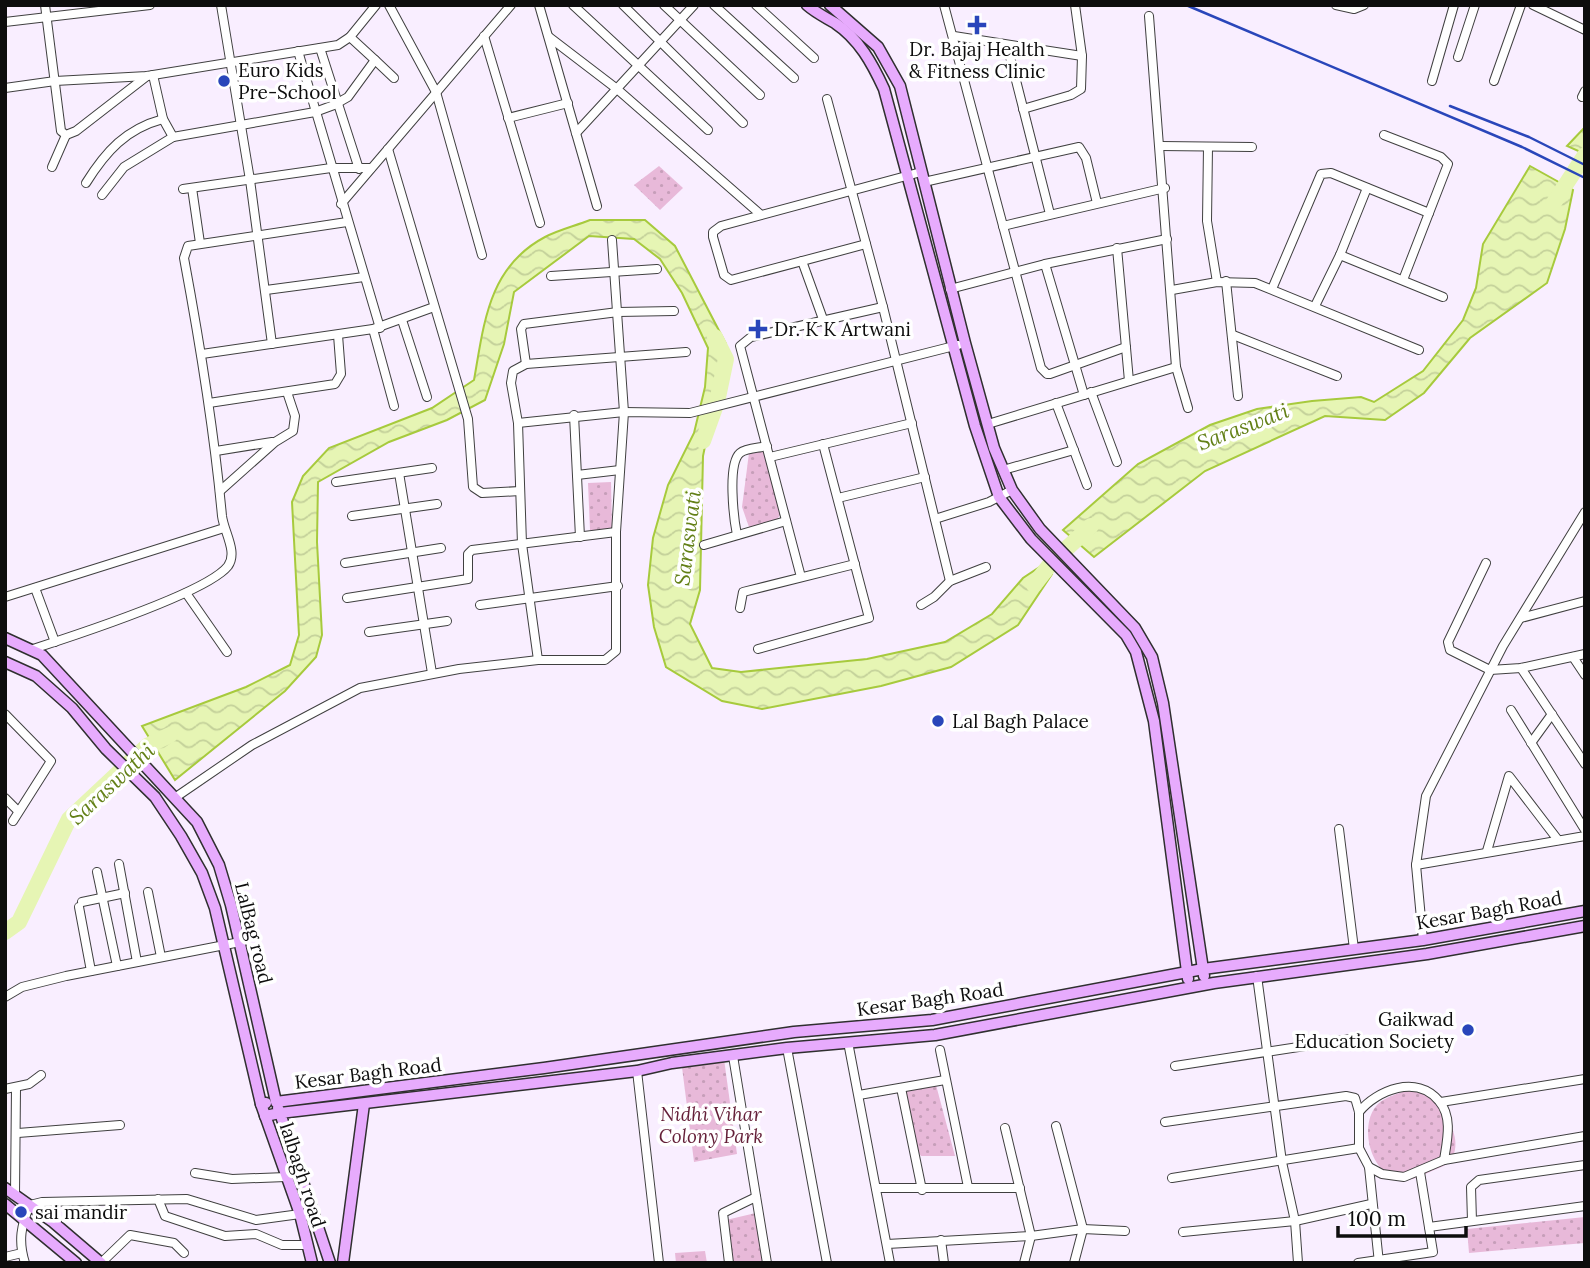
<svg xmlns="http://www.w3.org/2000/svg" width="1590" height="1268" font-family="Lora,serif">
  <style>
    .park { fill: url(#park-dots) }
    .water { fill: url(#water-waves); stroke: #a7ca3d; stroke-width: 2 }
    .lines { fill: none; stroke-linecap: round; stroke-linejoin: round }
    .river { stroke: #e6f5b4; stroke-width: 16 }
    .street-casing { stroke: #404040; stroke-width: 10 }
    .secondary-casing { stroke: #2f2f2f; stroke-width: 13 }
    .street { stroke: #fff; stroke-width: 8 }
    .secondary { stroke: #e7abfd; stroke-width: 10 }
    .rail { stroke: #2946ba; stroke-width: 2.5 }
    .poi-dot { fill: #2946ba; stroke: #fff; stroke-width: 2.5 }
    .labels { text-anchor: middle; stroke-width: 7; stroke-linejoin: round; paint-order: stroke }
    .poi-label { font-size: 19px; fill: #0d0d0d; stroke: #fff; text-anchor: start }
    .street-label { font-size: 19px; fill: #0d0d0d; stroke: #fff }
    .park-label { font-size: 19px; font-style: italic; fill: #641f38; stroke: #fff }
    .water-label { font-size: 21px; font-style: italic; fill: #638017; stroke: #fff }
  </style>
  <defs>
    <pattern id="park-dots" width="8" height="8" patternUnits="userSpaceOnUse" patternTransform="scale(1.75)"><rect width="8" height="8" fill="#e8b9d9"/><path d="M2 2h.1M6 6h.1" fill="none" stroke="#c69eb9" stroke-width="1.8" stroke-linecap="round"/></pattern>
    <pattern id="water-waves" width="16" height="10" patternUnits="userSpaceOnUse" patternTransform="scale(1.75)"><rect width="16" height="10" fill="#e6f5b4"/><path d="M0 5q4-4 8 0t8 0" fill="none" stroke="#c4d19a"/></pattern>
  </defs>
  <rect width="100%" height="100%" fill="#f9eeff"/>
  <g class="park">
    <polygon points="659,166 683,188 660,210 634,185"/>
    <polygon points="764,450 781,513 777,520 749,527 742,507 749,453"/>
    <polygon points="611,482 612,530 590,530 588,483"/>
    <polygon points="724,1059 737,1154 694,1162 682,1067"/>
    <polygon points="936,1085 955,1156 921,1156 915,1148 903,1089"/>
    <path d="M1407 1090C1436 1096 1442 1100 1452 1128 1455 1136 1457 1144 1454 1154 1450 1166 1440 1167 1430 1172 1421 1176 1409 1182 1399 1180 1370 1173 1358 1124 1378 1104 1385 1097 1398 1094 1407 1090Z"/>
    <polygon points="760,1212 767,1263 731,1263 726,1220"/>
    <polygon points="1585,1217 1585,1243 1469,1253 1467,1229"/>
    <polygon points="705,1251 707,1263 676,1263 675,1253"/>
  </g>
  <g class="water">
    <polygon points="1585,127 1585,154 1567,146"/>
    <polygon points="1530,166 1573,190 1565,229 1547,283 1470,338 1424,393 1385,420 1325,416 1205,471 1094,557 1063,530 1138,464 1210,425 1257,409 1312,401 1361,397 1374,402 1423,371 1463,320 1476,288 1483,244"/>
    <path d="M590 220H645L675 246 726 344 703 456 700 590 690 624 712 668 741 672 867 659 945 642 992 614 1023 578 1044 564 1052 574 1018 625 951 667 881 686 762 709 722 701 666 667 654 627 648 585 653 538 668 485 694 433 705 387 708 348 682 293 660 259 634 239 589 236 514 292 504 344 485 400 447 420 389 442 318 482 317 542 322 635 316 657 285 691 175 780 142 726 246 687 290 665 299 635 292 502 303 476 329 448 432 408 474 380C484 324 488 267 545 237 558 230 575 226 590 220Z"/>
  </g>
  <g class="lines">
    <g class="river">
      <polyline points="1553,204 1585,155"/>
      <polyline points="703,441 717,402 726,359 715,337"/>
      <polyline points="1034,585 1052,562 1091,526"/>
      <polyline points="5,932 19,922 69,819 147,746 170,735"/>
    </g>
    <defs>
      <g id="street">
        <polyline points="45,5 61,131 66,135 76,131 147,76"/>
        <polyline points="221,5 250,180 272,344"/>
        <polyline points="389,5 436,92 482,255"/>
        <polyline points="539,5 597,206"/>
        <polyline points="573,5 708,130"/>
        <polyline points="623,5 743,123"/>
        <polyline points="664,5 760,95"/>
        <polyline points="714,5 794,78"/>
        <polyline points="756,5 814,58"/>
        <polyline points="944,5 1041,368 1047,374 1050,374 1126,347"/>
        <polyline points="1336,5 1354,9 1364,5"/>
        <polyline points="1533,5 1585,30"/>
        <polyline points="1149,16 1176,367 1188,408"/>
        <polyline points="5,22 150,5"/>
        <polyline points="484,36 540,223"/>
        <polyline points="954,36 1082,56"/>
        <polyline points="549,37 617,89 760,214"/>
        <polyline points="1007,45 1050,214"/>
        <polyline points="320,48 359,169"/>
        <polyline points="298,51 380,328"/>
        <polyline points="1458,57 1475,5"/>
        <polyline points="375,60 394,78"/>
        <polyline points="153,75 163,119 173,137 315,112 334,105 348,97 375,60 350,37"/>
        <polyline points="1432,81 1454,5"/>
        <polyline points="1494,81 1521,5"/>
        <polyline points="5,88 55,81 147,76 338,45 350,37 376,5"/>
        <polyline points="1582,97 1585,91"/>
        <polyline points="827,99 883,307 950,581"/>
        <polyline points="1023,109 1071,95 1081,89 1082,56 1075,5"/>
        <polyline points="508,118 568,103"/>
        <polyline points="576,133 694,5"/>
        <polyline points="1384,135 1441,157 1448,164 1403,280"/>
        <polyline points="1161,146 1252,147"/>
        <polyline points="1208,147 1207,221 1217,282"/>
        <polyline points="388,149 468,419 473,487 482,493 520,491"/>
        <polyline points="52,167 66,135"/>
        <polyline points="924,182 1079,147 1086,158 1097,203"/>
        <path d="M86 183C106 151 126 129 163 119"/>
        <polyline points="192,188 200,243"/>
        <polyline points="183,189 331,168 371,168"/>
        <polyline points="102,195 124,167 173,137"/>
        <polyline points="341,204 511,5"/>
        <polyline points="1003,226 1165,188"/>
        <polyline points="866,244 731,280 724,275 713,237 713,232 721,226 921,172"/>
        <polyline points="1117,248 1129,381"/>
        <polyline points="1340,255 1443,297"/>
        <polyline points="802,261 824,322"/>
        <polyline points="1045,264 1084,395"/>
        <polyline points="551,276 657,269"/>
        <polyline points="1226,281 1238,396"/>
        <polyline points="950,289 1045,264 1167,239"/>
        <polyline points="1272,289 1321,174 1331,173 1429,213"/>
        <polyline points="266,290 364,277"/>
        <polyline points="1172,290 1217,282 1255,283 1419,350"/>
        <polyline points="1315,306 1340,255 1367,188"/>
        <polyline points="402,320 427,397"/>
        <polyline points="373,329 394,406"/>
        <polyline points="1233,335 1337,376"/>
        <polyline points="202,354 373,329 434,307"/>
        <polyline points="526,364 521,329 524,324 618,312 674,311"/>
        <polyline points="1091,392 1117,462"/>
        <polyline points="209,403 335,384 341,374 338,335"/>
        <polyline points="1056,403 1087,485"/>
        <polyline points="574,415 580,537"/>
        <polyline points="518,423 624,412 690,413 958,345"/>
        <polyline points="988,424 1176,367"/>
        <polyline points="216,451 272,442"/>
        <polyline points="770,457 912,423"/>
        <polyline points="1003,470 1074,450"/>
        <polyline points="399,473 432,673"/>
        <polyline points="577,475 620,470"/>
        <polyline points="336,482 432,468"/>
        <polyline points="220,491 275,442 293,431 295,416 287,392"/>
        <polyline points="838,498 925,477"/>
        <polyline points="352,516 437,504"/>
        <polyline points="935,519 989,502 1012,490"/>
        <path d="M737 535C734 520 727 464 740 453 746 448 760 448 767 446"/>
        <polyline points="704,545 786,521"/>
        <polyline points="345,563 441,548"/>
        <polyline points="1486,563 1448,642 1450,650 1490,670 1521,668 1585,654"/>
        <polyline points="801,577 740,346 751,337 883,307"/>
        <polyline points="35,588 55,642"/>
        <polyline points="186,593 227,652"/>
        <polyline points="5,597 224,528"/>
        <polyline points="347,598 468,579 468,554 472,550 616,532"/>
        <polyline points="480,605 618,586"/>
        <polyline points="921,605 934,597 950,581 986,567"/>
        <polyline points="740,608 743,592 855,564"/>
        <polyline points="1521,618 1585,601"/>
        <polyline points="369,632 447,621"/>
        <path d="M33 649C70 637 207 593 228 566 238 552 224 532 222 516 214 429 200 344 184 258L188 246 347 222"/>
        <polyline points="758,649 869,618 823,444"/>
        <polyline points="1573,657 1585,675"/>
        <polyline points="538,660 522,544 518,423 511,383 513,371 526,364 686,352"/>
        <polyline points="1521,668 1585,764"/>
        <polyline points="1511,710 1585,830"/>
        <polyline points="5,714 51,761 13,821"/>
        <polyline points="1531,743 1552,714"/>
        <polyline points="176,797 252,745 360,688 459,669 538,660 605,660 616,651 616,532 624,412 612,240"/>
        <polyline points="5,798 18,811"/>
        <polyline points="1339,829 1354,949"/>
        <polyline points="1487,851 1509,776 1558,840"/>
        <polyline points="119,864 137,962"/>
        <polyline points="1416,865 1585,836"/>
        <polyline points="97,872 117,966"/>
        <polyline points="148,892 161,957"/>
        <polyline points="82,902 125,893"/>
        <polyline points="79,907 91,971"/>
        <polyline points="1423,940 1416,865 1426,796 1503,646 1585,512"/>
        <polyline points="1257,976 1282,1162 1295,1221 1298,1263"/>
        <polyline points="5,997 22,987 66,976 240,942"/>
        <polyline points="848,1042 890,1263"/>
        <polyline points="787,1048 827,1263"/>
        <polyline points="940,1050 968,1187"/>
        <polyline points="733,1056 767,1263"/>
        <polyline points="1175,1066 1357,1038"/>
        <polyline points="637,1071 659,1263"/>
        <polyline points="901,1088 922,1190"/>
        <polyline points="5,1089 29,1084 41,1075"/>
        <polyline points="859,1095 945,1080"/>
        <polyline points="1441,1102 1585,1079"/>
        <path d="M1359 1112C1377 1090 1417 1074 1439 1101 1453 1117 1447 1141 1444 1160"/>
        <polyline points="1165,1122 1346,1096 1355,1098 1359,1112 1359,1148 1369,1167 1379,1263"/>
        <polyline points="1056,1126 1083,1229 1074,1263"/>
        <polyline points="1005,1128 1031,1236 1024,1263"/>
        <polyline points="18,1133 120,1125"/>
        <polyline points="1369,1167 1382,1174 1404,1177 1444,1160 1585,1136"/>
        <polyline points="195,1173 232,1179 286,1177"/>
        <polyline points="1172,1178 1359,1148"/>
        <polyline points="876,1188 1020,1188"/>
        <polyline points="15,1194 16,1088"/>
        <polyline points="158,1199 165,1216 225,1236 256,1234 282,1245 308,1245"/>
        <polyline points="1472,1221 1471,1187 1479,1180 1585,1165"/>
        <polyline points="1429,1227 1585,1206"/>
        <polyline points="1183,1232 1295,1221 1371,1204"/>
        <polyline points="941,1240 944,1263"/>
        <polyline points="887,1244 1031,1236 1083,1229 1125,1231"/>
        <polyline points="5,1257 22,1253"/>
        <path d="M25 1263C18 1241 21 1225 30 1205L42 1202 187 1199 256 1220 300 1214"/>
        <polyline points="101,1263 130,1235 174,1243 184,1253"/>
        <polyline points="729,1263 723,1213 756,1197"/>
        <polyline points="1358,1263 1433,1252 1420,1172"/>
      </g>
      <g id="secondary">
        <path d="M807 5C816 13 825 17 835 23 859 39 872 63 884 89L975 426 999 497 1031 539 1126 635 1136 652 1154 721 1188 979"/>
        <polyline points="830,5 878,47 900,86 965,343 994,448 1012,490 1040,529 1135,628 1152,657 1163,703 1204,976"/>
        <polyline points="5,638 42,655 197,822 219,865 231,905 276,1102 544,1068 794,1032 932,1020 1203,969 1423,940 1585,911"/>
        <polyline points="5,662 36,676 72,708 106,749 155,797 181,836 202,873 215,908 261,1104"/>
        <polyline points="266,1103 261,1104 300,1214 312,1263"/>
        <polyline points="265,1116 280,1113 278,1108"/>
        <polyline points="5,1188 53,1222 101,1263"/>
        <polyline points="5,1204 76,1263"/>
        <polyline points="330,1263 280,1113 637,1071 672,1063 787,1048 935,1035 1214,983 1427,954 1585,926"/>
        <polyline points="343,1263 364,1104"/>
      </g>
    </defs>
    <use href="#street" class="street-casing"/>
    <use href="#secondary" class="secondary-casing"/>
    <use href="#street" class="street"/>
    <use href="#secondary" class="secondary"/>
    <g class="rail">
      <polyline points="1186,5 1522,147 1585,178"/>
      <polyline points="1450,106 1529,137 1585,165"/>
    </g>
  </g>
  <g class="poi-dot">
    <path d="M973.5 14.5h7v7h7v7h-7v7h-7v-7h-7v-7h7z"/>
    <circle cx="224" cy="81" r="7"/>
    <path d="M754.5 318.5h7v7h7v7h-7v7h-7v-7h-7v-7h7z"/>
    <circle cx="938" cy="721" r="7"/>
    <circle cx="1468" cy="1030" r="7"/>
    <circle cx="21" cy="1212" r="7"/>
  </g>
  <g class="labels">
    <g class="poi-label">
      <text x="977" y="56" text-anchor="middle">Dr. Bajaj Health<tspan x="977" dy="22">&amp; Fitness Clinic</tspan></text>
      <text x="238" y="77">Euro Kids<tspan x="238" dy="22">Pre-School</tspan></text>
      <text x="774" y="336">Dr. K K Artwani</text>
      <text x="952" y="728">Lal Bagh Palace</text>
      <text x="1454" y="1026" text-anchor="end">Gaikwad<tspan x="1454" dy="22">Education Society</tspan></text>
      <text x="35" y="1219">sai mandir</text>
    </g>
    <g class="street-label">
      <text transform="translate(1489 910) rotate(-10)" y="7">Kesar Bagh Road</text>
      <text transform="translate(254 933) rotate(76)" y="7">LalBag road</text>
      <text transform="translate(930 999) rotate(-8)" y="7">Kesar Bagh Road</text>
      <text transform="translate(368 1073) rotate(-7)" y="7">Kesar Bagh Road</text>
      <text transform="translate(303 1175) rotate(72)" y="7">lalbagh road</text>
    </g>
    <g class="park-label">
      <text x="711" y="1121">Nidhi Vihar<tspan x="711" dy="22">Colony Park</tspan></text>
    </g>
    <g class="water-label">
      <text transform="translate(1243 427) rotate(-21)" y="7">Saraswati</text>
      <text transform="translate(688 538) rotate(-83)" y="7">Saraswati</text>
      <text transform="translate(112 784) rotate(-43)" y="7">Saraswathi</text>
    </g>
  </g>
  <rect width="1590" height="1268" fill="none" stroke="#0d0d0d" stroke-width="14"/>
  <path d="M1338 1226v10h128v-10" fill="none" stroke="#0d0d0d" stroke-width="3.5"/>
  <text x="1348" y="1226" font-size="21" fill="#0d0d0d" stroke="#ffffff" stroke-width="5" paint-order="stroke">100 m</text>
</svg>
